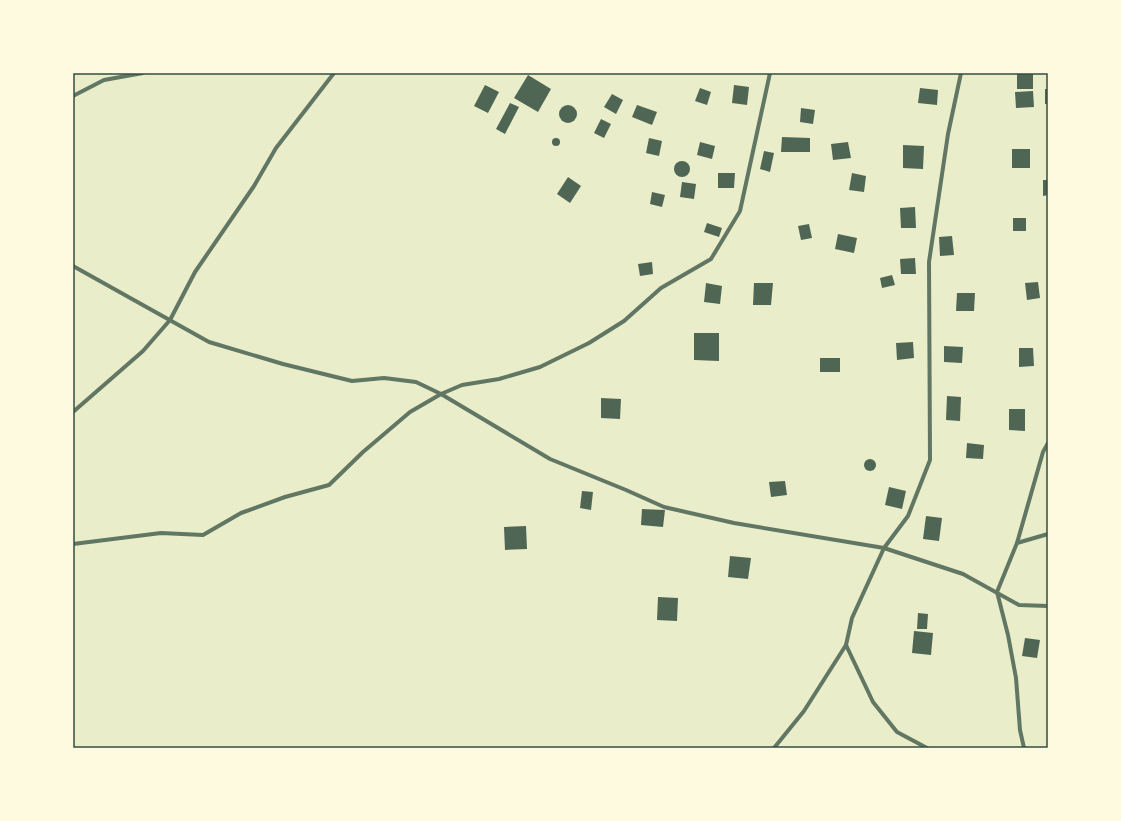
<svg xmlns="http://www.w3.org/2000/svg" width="1121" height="821" font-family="Signika,sans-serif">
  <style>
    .building { fill: #4f6655 }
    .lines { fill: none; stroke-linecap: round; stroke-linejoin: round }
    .minor { stroke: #617663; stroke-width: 4 }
    .neatline { fill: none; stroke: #344e41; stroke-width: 1.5 }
  </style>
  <rect width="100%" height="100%" fill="#e9edc9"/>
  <g class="building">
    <rect x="1017" y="73" width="16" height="16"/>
    <polygon points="528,75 551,89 538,112 514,98"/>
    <polygon points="485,85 499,92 488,113 474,106"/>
    <polygon points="734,85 749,87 747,105 732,103"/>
    <polygon points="700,88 711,92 707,105 695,101"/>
    <polygon points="920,88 938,90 937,105 918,103"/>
    <rect x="1045" y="89" width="3" height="15"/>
    <polygon points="1033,91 1034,107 1016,108 1015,92"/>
    <polygon points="612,94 623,100 616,114 604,107"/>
    <polygon points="510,103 519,107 505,134 496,129"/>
    <polygon points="637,105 657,112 652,125 632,117"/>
    <circle cx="568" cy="114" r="9"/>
    <polygon points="801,108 815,110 813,124 800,122"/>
    <polygon points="601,119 611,124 604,138 594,133"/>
    <polygon points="782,137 810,138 810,152 781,152"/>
    <circle cx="556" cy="142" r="4"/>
    <polygon points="649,138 662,141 659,156 646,153"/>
    <polygon points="700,142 715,146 712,159 697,155"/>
    <polygon points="848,142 851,158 833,160 831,144"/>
    <polygon points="903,145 924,146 923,169 903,168"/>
    <rect x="1012" y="149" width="18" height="19"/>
    <polygon points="764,151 774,153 770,172 760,169"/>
    <circle cx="682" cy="169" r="8"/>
    <polygon points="718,173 735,173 734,188 718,188"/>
    <polygon points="852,173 866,176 864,192 849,190"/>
    <polygon points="568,177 581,186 570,203 557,194"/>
    <polygon points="1043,180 1048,180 1048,195 1043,196"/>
    <polygon points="682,182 696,184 694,199 680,197"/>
    <polygon points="652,192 665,195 662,207 650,204"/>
    <polygon points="915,207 916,228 901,228 900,208"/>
    <rect x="1013" y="218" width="13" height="13"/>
    <polygon points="707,223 722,228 719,237 704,232"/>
    <polygon points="809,224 812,238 801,240 798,226"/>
    <polygon points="838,234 857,238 854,253 835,249"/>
    <polygon points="952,236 954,255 940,256 939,237"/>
    <polygon points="915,258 916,274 901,274 900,259"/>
    <polygon points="652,262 653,274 640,276 638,264"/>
    <polygon points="892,275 895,285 882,288 880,278"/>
    <polygon points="1038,282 1040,298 1027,300 1025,283"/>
    <polygon points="706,283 722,286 720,304 704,302"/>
    <polygon points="754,283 773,283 771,305 753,305"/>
    <polygon points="957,293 975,293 974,311 956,311"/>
    <polygon points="694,333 719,333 719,361 694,360"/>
    <polygon points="913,342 914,358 897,360 896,343"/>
    <polygon points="944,346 963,347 962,363 944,362"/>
    <polygon points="1019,348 1033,348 1034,366 1019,367"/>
    <rect x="820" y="358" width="20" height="14"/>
    <polygon points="947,396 961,397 960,421 946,420"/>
    <polygon points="601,398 621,399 620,419 601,418"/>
    <polygon points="1009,409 1025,409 1025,431 1009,430"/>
    <polygon points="967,443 984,445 983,459 966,458"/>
    <circle cx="870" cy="465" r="6"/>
    <polygon points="785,481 787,495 771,497 769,482"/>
    <polygon points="889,487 906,491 902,509 885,505"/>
    <polygon points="582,491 593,492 591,510 580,508"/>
    <polygon points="642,509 665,510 663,527 641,525"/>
    <polygon points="926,516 942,518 939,541 923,539"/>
    <polygon points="526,526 527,549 505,550 504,527"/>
    <polygon points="730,556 751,558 748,579 728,577"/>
    <polygon points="658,597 678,598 677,621 657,620"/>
    <polygon points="918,613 928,614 927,629 917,629"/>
    <polygon points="914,631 933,633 931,655 912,653"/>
    <polygon points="1025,638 1040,640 1037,658 1022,656"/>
  </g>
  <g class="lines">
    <g class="minor">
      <polyline points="73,96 104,80 143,73"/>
      <polyline points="73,266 209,342 283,364 352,381 384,378 416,382 441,394 550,459 626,490 664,507 734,523 884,548 963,574 1019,605 1048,606"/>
      <polyline points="73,412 143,351 170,320 195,272 254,186 276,148 334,73"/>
      <polyline points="1017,543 1048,534"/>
      <polyline points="73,544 161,533 203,535 241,513 285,497 329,485 363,452 410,412 441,394 462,385 499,379 540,367 589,343 624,321 661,288 711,259 740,211 770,73"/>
      <polyline points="846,645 873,702 897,732 927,748"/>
      <polyline points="774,748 804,711 846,645 852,618 884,548 908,516 930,460 929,262 948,134 961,73"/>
      <polyline points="1024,748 1020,730 1016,678 1008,635 997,592 1017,543 1043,452 1048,443"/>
    </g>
  </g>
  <rect width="1121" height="821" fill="none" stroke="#fefae0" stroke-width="148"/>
  <rect x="74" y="74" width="973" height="673" class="neatline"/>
</svg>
